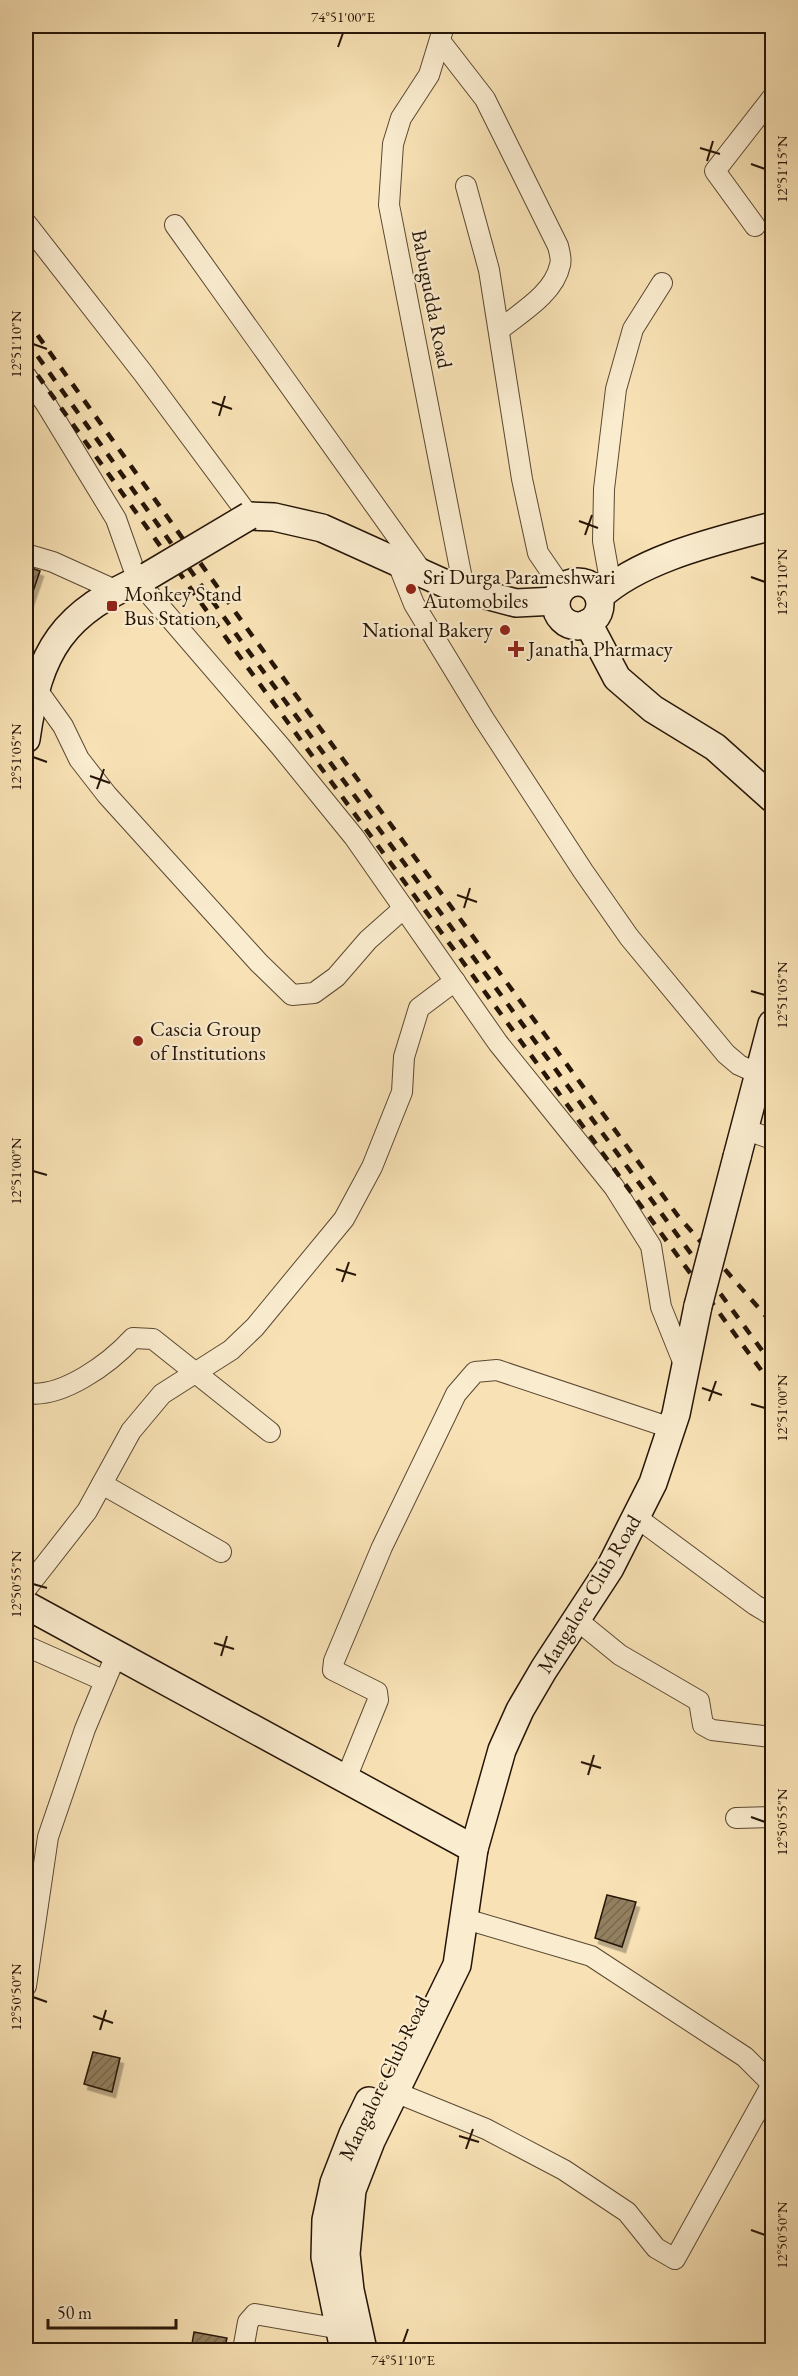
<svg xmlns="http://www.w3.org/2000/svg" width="798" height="2376" font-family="'EB Garamond',serif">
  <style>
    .building { fill: url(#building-hatch); stroke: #261507; stroke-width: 1.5; filter: url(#shadow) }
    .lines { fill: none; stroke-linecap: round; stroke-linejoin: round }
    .street-casing { stroke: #5a4832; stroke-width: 22 }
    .secondary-casing { stroke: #261507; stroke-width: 30 }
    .street { stroke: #faeccf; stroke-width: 20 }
    .secondary { stroke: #faeccf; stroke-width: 27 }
    .rail { stroke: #261507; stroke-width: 4.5; stroke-dasharray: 10 10; stroke-linecap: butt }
    .secondary-bridge-casing { stroke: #261507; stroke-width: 30; stroke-linecap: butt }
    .secondary-bridge { stroke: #faeccf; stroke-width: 27 }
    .ticks { fill: none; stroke: #261507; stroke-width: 2 }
    .poi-dot { fill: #8f2418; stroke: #faeccf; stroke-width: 2 }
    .labels { text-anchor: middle; stroke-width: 4.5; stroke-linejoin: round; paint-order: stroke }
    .street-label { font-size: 21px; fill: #261507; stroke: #faeccf }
    .poi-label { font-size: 21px; fill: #261507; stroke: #faeccf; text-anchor: start }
    .neatline { fill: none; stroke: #261507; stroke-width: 2 }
    .ticks-label { font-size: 15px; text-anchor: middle; fill: #261507 }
  </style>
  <defs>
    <pattern id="building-hatch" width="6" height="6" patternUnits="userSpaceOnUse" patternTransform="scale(1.5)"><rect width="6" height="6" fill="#938061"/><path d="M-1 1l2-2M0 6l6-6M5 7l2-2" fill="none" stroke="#78684e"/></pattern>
    <filter id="shadow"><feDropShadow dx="3.5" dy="5.5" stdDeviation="0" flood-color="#0004"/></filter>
  </defs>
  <rect width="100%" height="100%" fill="#f8e2b5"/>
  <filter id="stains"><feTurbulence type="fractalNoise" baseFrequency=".00333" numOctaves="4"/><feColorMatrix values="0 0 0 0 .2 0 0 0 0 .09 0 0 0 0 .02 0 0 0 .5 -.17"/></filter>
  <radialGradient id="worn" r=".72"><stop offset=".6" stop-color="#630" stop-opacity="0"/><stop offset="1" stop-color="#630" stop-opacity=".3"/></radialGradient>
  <g class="building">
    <polygon points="26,566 40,571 28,606 26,606"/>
    <polygon points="607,1895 636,1902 622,1947 595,1938"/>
    <polygon points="93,2052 120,2058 112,2092 84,2084"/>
    <polygon points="194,2332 227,2338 224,2350 191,2350"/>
  </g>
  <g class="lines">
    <defs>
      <g id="street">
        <polyline points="444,26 429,75 401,118 393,144 389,205 464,589"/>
        <path d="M440 41 485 99 558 246C559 251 562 259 560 265 554 294 520 313 499 330"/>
        <polyline points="466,186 489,270 522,479 538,553 562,588"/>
        <polyline points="26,223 143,373 249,516"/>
        <polyline points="175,225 423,573"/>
        <polyline points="755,226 715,171 772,98"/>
        <polyline points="26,376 46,404 116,519 138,581 280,746 354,837 498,1043 614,1187 651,1246 661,1307 686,1369"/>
        <polyline points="26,554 53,562 115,590"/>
        <polyline points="398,564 414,604 484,719 583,871 629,937 726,1054 739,1065 759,1074"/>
        <polyline points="611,586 603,541 604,489 616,389 633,329 662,283"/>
        <polyline points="35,687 63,726 79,759 107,795 259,963 292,995 314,993 336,977 368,940 404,908"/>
        <polyline points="744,1129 772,1139"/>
        <path d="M26 1393C62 1399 110 1363 133 1338L153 1339 270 1432"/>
        <polyline points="102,1484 221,1552"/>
        <polyline points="636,1517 755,1605 772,1615"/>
        <polyline points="26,1589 87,1511 131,1431 162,1394 231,1350 255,1327 344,1219 372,1167 402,1092 404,1057 419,1008 455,981"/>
        <polyline points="577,1620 620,1655 699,1701 703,1725 712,1730 772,1737"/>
        <polyline points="26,1646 105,1681"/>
        <polyline points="345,1781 378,1700 377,1692 333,1670 334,1661 382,1547 445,1417 456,1394 475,1372 497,1370 671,1428"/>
        <polyline points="736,1818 772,1817"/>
        <polyline points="462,1918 591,1956 745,2057 772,2084"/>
        <polyline points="26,1986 48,1837 85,1729 116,1655"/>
        <polyline points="395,2092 486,2129 564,2170 627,2212 656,2248 675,2259 772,2084"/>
        <polyline points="243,2350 248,2322 255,2314 341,2329"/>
      </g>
      <g id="secondary">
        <polyline points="249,516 274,517 322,528 448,585 516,603 556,601"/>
        <circle cx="578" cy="604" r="22"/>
        <path d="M599 597C641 558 717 541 772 526"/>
        <polyline points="588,623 617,678 653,709 715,747 772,798"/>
        <path d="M26 739C39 649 62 613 148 576"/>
        <polyline points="737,1157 772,1024"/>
        <polyline points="26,1605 474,1849"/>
        <polyline points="344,2350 325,2257 326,2220 334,2183 353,2134 369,2101"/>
        <polyline points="363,2350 350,2290 346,2254 352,2190 371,2141 457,1965 474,1849 502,1750 520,1710 544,1669 610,1568 653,1483 676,1414 698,1306"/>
      </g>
    </defs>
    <use href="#street" class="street-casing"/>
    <use href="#secondary" class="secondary-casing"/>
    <use href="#street" class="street"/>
    <use href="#secondary" class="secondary"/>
    <g class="rail">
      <polyline points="26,319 251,634 678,1216 772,1323"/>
      <polyline points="26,340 241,641 772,1364"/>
      <polyline points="26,359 232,646 772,1385"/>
    </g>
    <defs>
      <g id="secondary-bridge">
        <polyline points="148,576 249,516"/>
        <polyline points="698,1306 737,1157"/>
      </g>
    </defs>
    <use href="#secondary-bridge" class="secondary-bridge-casing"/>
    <use href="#secondary-bridge" class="secondary-bridge"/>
  </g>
  <path class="ticks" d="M338 47 343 33M700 148 720 154M707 161 713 141M751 164 765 169M33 344 47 349M212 402 232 409M219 416 225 396M579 521 598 528M585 535 592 515M751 577 765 582M33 757 47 762M90 776 110 783M97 789 104 769M457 895 477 902M464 908 470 888M751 991 765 995M33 1171 47 1175M336 1269 356 1275M342 1282 349 1262M702 1388 722 1395M709 1401 716 1381M751 1404 765 1408M33 1584 47 1588M214 1643 234 1649M221 1656 227 1636M581 1762 601 1768M588 1775 594 1755M751 1817 765 1822M33 1997 47 2002M93 2016 113 2023M100 2030 106 2010M459 2136 479 2142M466 2149 473 2129M751 2230 765 2235M403 2343 408 2329"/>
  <g class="poi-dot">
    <circle cx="411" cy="589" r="6"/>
    <rect x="106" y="600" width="12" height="12" rx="3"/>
    <circle cx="505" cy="630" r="6"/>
    <path d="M513 640h6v6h6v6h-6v6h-6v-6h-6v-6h6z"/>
    <circle cx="138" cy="1041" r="6"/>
  </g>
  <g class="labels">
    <g class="street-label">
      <text transform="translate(432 299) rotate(79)" y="7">Babugudda Road</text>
      <text transform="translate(589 1594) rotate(-59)" y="7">Mangalore Club Road</text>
      <text transform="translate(384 2078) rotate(-64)" y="7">Mangalore Club Road</text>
    </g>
    <g class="poi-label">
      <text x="423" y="584">Sri Durga Parameshwari<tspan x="423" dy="24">Automobiles</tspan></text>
      <text x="124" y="601">Monkey Stand<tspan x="124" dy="24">Bus Station</tspan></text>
      <text x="493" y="637" text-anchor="end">National Bakery</text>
      <text x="528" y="656">Janatha Pharmacy</text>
      <text x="150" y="1036">Cascia Group<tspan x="150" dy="24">of Institutions</tspan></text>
    </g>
  </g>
  <rect width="798" height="2376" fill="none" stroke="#f8e2b5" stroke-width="66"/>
  <path d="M48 2319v9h128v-9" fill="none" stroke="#261507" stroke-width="3"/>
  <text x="57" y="2319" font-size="18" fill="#261507" stroke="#faeccf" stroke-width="4.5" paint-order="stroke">50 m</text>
  <rect x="33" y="33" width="732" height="2310" class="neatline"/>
  <g class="ticks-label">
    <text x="343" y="22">74°51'00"E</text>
    <text transform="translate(782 169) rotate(-90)" y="5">12°51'15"N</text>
    <text transform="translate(16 344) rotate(-90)" y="5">12°51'10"N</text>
    <text transform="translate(782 582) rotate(-90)" y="5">12°51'10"N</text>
    <text transform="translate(16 757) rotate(-90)" y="5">12°51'05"N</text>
    <text transform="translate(782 995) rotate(-90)" y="5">12°51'05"N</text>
    <text transform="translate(16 1171) rotate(-90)" y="5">12°51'00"N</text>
    <text transform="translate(782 1408) rotate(-90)" y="5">12°51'00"N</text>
    <text transform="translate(16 1584) rotate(-90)" y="5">12°50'55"N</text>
    <text transform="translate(782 1822) rotate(-90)" y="5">12°50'55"N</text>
    <text transform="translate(16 1997) rotate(-90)" y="5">12°50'50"N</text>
    <text transform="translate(782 2235) rotate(-90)" y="5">12°50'50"N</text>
    <text x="403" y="2365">74°51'10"E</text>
  </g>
  <rect width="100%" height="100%" filter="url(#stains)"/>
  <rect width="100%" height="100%" fill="url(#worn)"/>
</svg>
